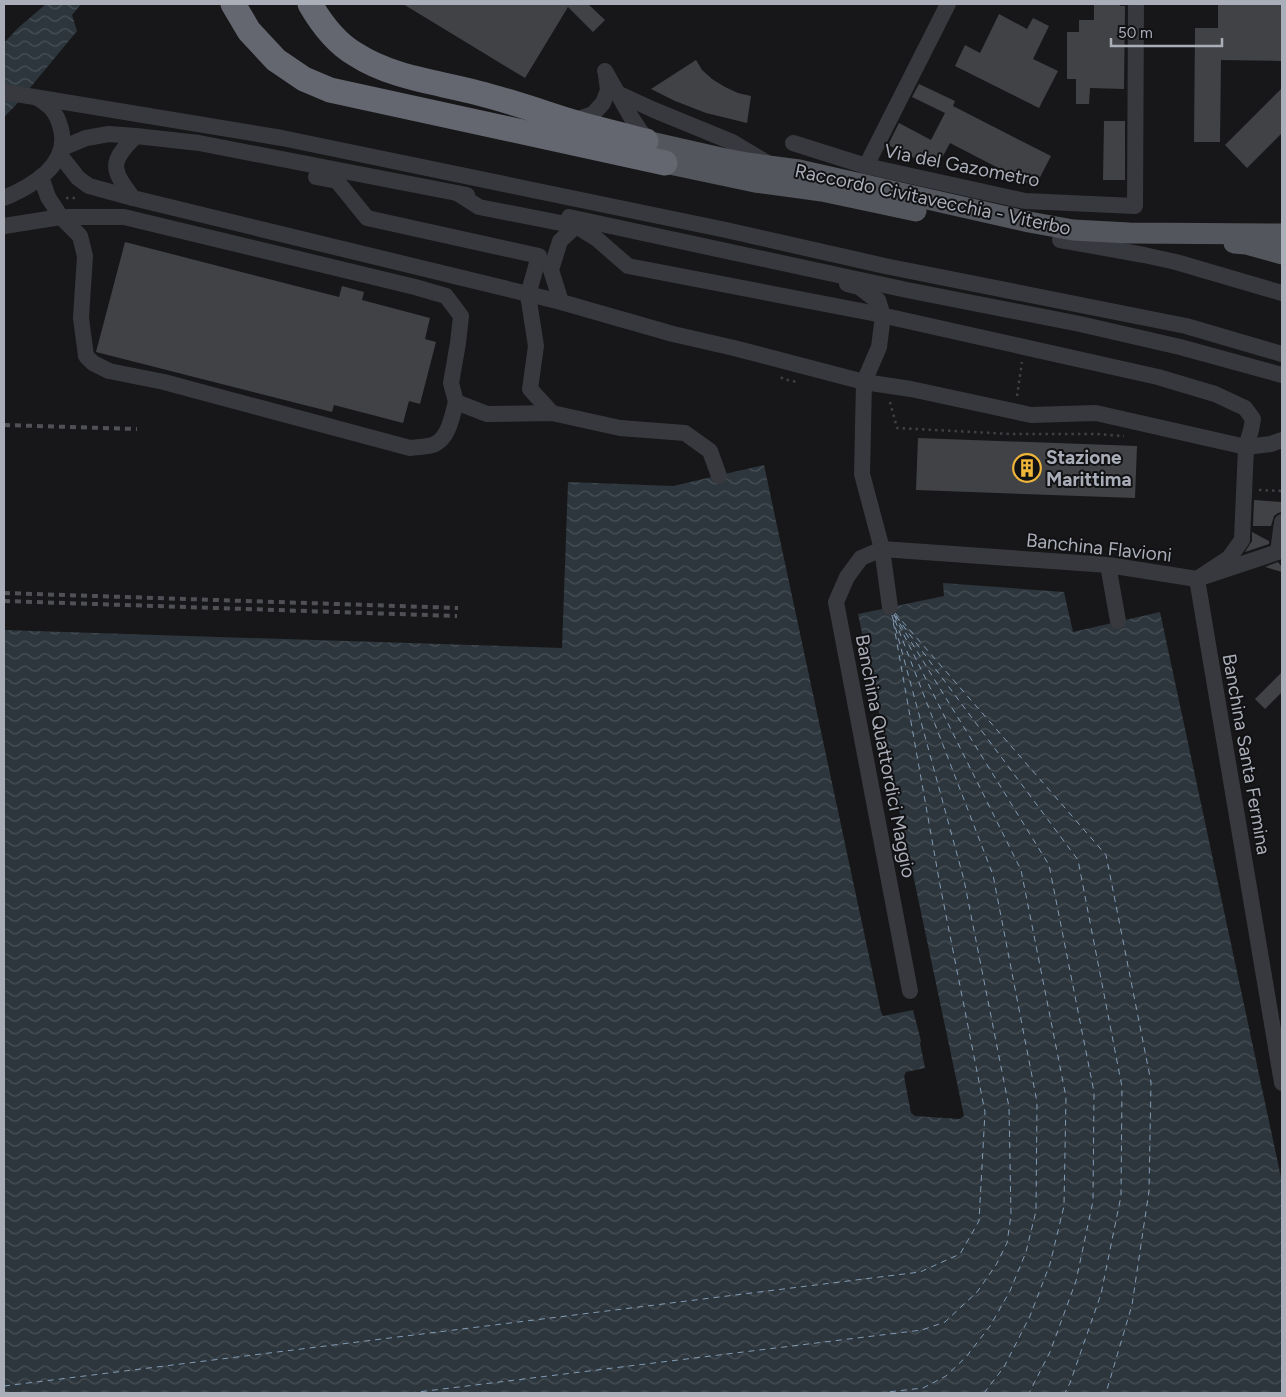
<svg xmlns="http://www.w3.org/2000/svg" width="1286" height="1397" font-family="Figtree,sans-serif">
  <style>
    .water { fill: url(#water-waves) }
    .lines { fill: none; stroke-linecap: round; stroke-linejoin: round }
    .ferry { stroke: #829bb3; stroke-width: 1; stroke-dasharray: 6 5; stroke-linecap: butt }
    .building { fill: #414246 }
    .path { stroke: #3e4045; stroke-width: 2.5; stroke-dasharray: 2.5 4; stroke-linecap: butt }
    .minor { stroke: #38393e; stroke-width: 16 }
    .major { stroke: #54565d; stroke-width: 21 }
    .highway { stroke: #64676f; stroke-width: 25 }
    .rail { stroke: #4f5157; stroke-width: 4; stroke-dasharray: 6 5; stroke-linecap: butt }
    .labels { text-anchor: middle; stroke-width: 4; stroke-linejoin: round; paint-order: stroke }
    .street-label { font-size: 19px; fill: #aaaeb9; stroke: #121214 }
    .poi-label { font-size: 19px; font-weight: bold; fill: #aaaeb9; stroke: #121214; text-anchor: start }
  </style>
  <defs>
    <pattern id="water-waves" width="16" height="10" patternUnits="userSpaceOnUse" patternTransform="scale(1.25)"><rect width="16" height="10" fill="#2d363d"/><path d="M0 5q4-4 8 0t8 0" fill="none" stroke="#495157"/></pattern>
  </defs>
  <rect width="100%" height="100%" fill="#171719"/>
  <g class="water">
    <polygon points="46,4 81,4 72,15 77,31 15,106 4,117 4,43 18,28"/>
    <polygon points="764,465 881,1012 883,1016 913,1010 921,1041 920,1043 925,1068 906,1072 904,1076 911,1113 915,1116 960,1119 964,1116 858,614 944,596 943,583 1064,592 1073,632 1160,612 1282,1182 1282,1393 4,1393 4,630 562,648 568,482 673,486"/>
  </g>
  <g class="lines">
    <g class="ferry">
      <polyline points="895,613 1106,855 1151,1082 1149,1191 1132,1305 1106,1393"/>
      <polyline points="894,614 1049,865 1094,1092 1093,1201 1076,1281 1050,1352 1029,1393"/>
      <polyline points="894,615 1021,870 1066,1097 1064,1206 1050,1264 1030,1316 1004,1367 984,1393"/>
      <polyline points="896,616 1078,860 1122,1087 1121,1196 1101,1294 1070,1383 1065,1393"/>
      <polyline points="4,1386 920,1272 960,1254 979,1221 985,1112 940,885 892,615"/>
      <polyline points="410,1393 922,1330 945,1322 977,1292 996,1265 1007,1243 1011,1215 1009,1107 964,880 892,615"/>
      <polyline points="879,1393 923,1388 946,1376 966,1357 990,1326 1010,1291 1026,1252 1036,1211 1037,1102 993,875 893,615"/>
    </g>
  </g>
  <g class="building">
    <polygon points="403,4 588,4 605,20 593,32 568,7 525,78"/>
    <polygon points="1094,4 1120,4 1120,6 1125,6 1124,89 1090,88 1089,104 1076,104 1076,79 1067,79 1067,32 1079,32 1079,20 1094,20"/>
    <polygon points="1218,4 1282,4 1281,61 1221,60 1220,142 1194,142 1195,28 1218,28"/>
    <polygon points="999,14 1027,29 1033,18 1049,26 1033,59 1058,71 1039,108 955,66 965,45 980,53"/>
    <polygon points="696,60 702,70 712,79 725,87 738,93 751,96 747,123 706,113 675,101 651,89"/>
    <polygon points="919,84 955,101 953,106 1051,156 1035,187 950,143 936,169 888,145 899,123 931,140 945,113 912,97"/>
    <polygon points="1282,88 1282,133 1247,168 1225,145"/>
    <polygon points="1104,121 1125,121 1125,180 1103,180"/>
    <polygon points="125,242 339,297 342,286 364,292 362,300 430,318 425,339 436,342 420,404 409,401 403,423 334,405 332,412 96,352"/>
    <polygon points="918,438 1137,446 1135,498 916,490"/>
    <polygon points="1254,500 1282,502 1282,512 1278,513 1274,516 1271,526 1253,526"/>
    <polygon points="1252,532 1269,541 1269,544 1245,552 1252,541"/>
    <polygon points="1278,562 1282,567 1282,572 1265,567"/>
    <polygon points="1282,672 1282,692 1265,709 1255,699"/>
  </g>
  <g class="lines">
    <g class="path">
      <polyline points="66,198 78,198"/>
      <polyline points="781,377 783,379 797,382"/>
      <polyline points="1017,396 1022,362"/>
      <polyline points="890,402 897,428 1011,434 1097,434 1124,436"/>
      <polyline points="1259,490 1282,491"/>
    </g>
    <g class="minor">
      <polyline points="605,71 631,117 649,144"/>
      <polyline points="4,92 282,138 726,230 885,266 1186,326 1282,354"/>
      <polyline points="617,93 654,110 732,142 769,164"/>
      <polyline points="572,121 593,114 603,103 608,90 606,75"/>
      <polyline points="793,143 866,166 1025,201 1135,206 1136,4"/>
      <polyline points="62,148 86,138 109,134 136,136 199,143 467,195"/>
      <polyline points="60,155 78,178 89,186 133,198 561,302 673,334 734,348 864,382 911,389 1031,415 1096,413 1246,447 1271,444 1282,440"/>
      <polyline points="866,166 948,4"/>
      <polyline points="41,177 48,197 61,217 124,217 415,287 446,296 461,316 458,343 451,383 456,402 487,414 552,413 620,428 685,433 710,451 719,476"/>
      <polyline points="316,177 337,181 367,218 539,256 528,295 536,346 530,389 552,413"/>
      <polyline points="457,193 479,207 576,226 597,239 628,266 872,313 1158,377 1215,394 1245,408 1253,419 1251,430 1246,447 1242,540 1229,558 1197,579 1282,1083"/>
      <path d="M4 198C32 186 70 165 61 129 59 121 56 114 51 108 47 104 42 101 38 98"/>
      <path d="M133 198C111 169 109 162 136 136"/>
      <polyline points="569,217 907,290 1080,324 1180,347 1282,375"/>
      <path d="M4 226 61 217 80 236 85 256 81 318 86 356 93 363 109 371 164 382 410 448C417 447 429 447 435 444 449 437 452 416 456 402"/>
      <polyline points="1060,240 1144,255 1176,262 1282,293"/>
      <polyline points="847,284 859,287 872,297 878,300 883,316 879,347 864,382 862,474 882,549 890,607"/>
      <polyline points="561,302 551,270 560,241 576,226 582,222"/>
      <polyline points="1108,565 1118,621"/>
      <polyline points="910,991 836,602 847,577 861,558 882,549 1108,565 1197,579 1278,552 1282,522"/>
    </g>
    <g class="major">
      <polyline points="646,141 721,158 747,163 799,170 1029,222 1073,230 1129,233 1282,234"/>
      <polyline points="665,163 755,182 822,191 916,211"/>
      <polyline points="1234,243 1246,244 1282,254"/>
    </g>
    <g class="highway">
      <polyline points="233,4 249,31 276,60 304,79 330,90 665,163"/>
      <path d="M310 4C321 23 336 43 355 54 392 78 437 82 478 93 510 101 541 112 573 122 597 129 622 135 646 141"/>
    </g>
    <g class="rail">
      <polyline points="4,425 137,429"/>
      <polyline points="4,593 458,608"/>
      <polyline points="4,601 457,616"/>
    </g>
  </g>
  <defs>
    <symbol id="building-ring" viewBox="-11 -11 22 22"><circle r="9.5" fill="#121214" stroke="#efb63a" stroke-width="1.5"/><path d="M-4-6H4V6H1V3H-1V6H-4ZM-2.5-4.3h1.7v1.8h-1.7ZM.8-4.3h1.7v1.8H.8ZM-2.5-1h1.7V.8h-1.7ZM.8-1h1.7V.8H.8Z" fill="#efb63a"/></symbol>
  </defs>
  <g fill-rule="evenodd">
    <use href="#building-ring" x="1011" y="452" width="32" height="32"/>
  </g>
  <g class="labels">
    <g class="street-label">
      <text transform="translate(962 165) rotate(11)" y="7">Via del Gazometro</text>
      <text transform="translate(933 199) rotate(12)" y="7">Raccordo Civitavecchia - Viterbo</text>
      <text transform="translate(1099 547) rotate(6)" y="7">Banchina Flavioni</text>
      <text transform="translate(1247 754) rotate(80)" y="7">Banchina Santa Fermina</text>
      <text transform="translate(886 756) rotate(79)" y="7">Banchina Quattordici Maggio</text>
    </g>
    <g class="poi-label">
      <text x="1046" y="464">Stazione<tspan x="1046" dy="22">Marittima</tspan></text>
    </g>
  </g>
  <rect width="1286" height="1397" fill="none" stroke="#aaaeb9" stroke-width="10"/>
  <path d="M1111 38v8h111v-8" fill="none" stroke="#aaaeb9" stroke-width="2.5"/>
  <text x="1118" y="38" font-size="15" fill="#aaaeb9" stroke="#121214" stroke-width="4" paint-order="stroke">50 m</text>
</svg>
